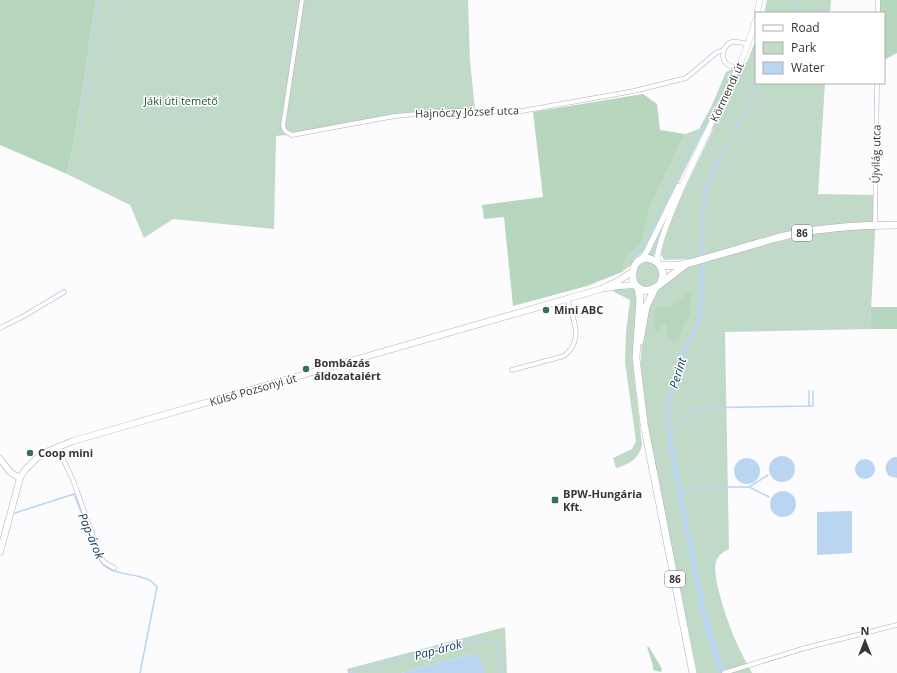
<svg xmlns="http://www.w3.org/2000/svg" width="897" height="673" font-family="'Open Sans',sans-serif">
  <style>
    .green { fill: #c1dac7; fill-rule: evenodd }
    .forest { fill: #b6d7be }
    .water { fill: #bad5f1 }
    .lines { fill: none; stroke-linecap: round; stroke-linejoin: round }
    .stream { stroke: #bad5f1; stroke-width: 1.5 }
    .minor-casing { stroke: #b1afbc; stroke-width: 5 }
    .tertiary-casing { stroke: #b1afbc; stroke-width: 6 }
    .secondary-casing { stroke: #b1afbc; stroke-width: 7 }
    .primary-casing { stroke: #b1afbc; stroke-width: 8 }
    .minor { stroke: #fff; stroke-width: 4 }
    .tertiary { stroke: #fff; stroke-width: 5.5 }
    .secondary { stroke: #fff; stroke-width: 6 }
    .primary { stroke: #fff; stroke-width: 7 }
    .poi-dot { fill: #35705a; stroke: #fff; stroke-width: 1.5 }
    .labels { text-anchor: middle; stroke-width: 3; stroke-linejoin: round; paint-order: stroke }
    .shield { fill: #fff; stroke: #727275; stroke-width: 1 }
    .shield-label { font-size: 10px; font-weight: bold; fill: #36353a }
    .street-label { font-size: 11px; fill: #36353a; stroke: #fff }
    .park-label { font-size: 11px; fill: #225432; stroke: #fff }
    .poi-label { font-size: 11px; font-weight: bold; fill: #36353a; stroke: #fff; text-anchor: start }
    .water-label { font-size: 12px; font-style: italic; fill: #163e63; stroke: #fff }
  </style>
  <rect width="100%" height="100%" fill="#fcfbfe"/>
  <g class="green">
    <polygon points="96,0 468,0 470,60 475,111 430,112 297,134 276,136 274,229 173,219 144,238 130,205 67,174 76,133"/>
    <polygon points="767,0 831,0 830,13 764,13"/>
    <path d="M756 39V83H825L818 194 877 195 870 329 725 332 729 549C723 552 718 555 716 562 711 577 731 632 739 648 743 657 748 665 752 673H697L650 439 641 373V356L643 328 651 298 689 259 664 260 661 254 664 239 676 207 713 129 704 131 644 252 635 258 630 266 622 272 624 262 628 255 639 246 643 239 650 208 685 134 699 129 711 107 726 72 747 62ZM682 299 666 335 668 328 667 323H662L655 331V321Z"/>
    <polygon points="666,218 654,256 648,255 648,254"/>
    <circle cx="648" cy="275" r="13"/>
    <path d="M631 285 637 290 633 366 642 445C639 459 628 465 616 468L613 458 632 449 636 441 625 362 626 332 630 300 614 292 613 287Z"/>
    <polygon points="505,627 507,673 484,673 481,661 472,654 401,673 348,673 347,669"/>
  </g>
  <g class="forest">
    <polygon points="0,0 96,0 76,133 67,174 0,145"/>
    <polygon points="878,0 897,0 897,53 884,60 884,13 878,13"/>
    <polygon points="643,94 657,104 660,130 685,134 650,208 643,239 639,246 628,255 624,262 622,272 587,286 513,306 504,217 484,219 482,205 543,197 533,112"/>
    <path d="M685 292 691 293 690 314 677 340 674 343C663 336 669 334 666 323H662L659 332 654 331 655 321 653 313 656 307H672L675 300 682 299Z"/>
    <polygon points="871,307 897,307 897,329 870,329"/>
    <polygon points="647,647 649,647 662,669 661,672 653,670 653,666"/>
  </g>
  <g class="water">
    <polygon points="732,133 708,190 703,223 705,272 702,318 695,334 686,350 680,364 670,406 669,414 670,428 672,428 671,431 681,490 684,491 683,498 709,623 725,673 720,673 710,646 702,618 669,449 666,411 668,398 679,357 695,326 698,316 701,284 701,218 704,191 711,172"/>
    <circle cx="782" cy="469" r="13"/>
    <path d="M894 457H897V478L889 476C883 469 885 461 894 457Z"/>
    <circle cx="747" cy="471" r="13"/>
    <circle cx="865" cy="469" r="10"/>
    <circle cx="783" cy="504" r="13"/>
    <polygon points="852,511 852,553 817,555 817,512"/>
    <path d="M472 654C482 657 482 663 484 673H401Z"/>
  </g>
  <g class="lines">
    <g class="stream">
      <polyline points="794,13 798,0"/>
      <polyline points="81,123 99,0"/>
      <polyline points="732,133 745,115 749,99 759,83"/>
      <polyline points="631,259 642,250 646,244 673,185 706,120"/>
      <polyline points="809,406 813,406 813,391"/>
      <polyline points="671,429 681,423 688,414 698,408 809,406 809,391"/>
      <polyline points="728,487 749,487 769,497"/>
      <polyline points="749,487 768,475"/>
      <polyline points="683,492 700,488 723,487"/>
      <polyline points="15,513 74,494 94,545"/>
      <path d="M99 558C106 576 132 572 147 579 151 580 154 584 157 587L140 673"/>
      <polyline points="349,673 480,639 499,642 501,673"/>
    </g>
    <defs>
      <g id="minor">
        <polyline points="302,0 283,126 285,131 292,135 395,116 451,111 522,111 634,91 686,78 716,53 723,50"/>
        <polyline points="878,13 878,0"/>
        <path d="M738 69C734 67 729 66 726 63 720 57 724 44 732 42 737 41 743 43 748 44"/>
        <polyline points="875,225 877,83"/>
        <polyline points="0,328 24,316 64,292"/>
        <path d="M512 370 564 356C585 340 573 319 567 298"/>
        <polyline points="57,447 73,480 100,556 104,562 114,568"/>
        <polyline points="724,673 805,648 897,625"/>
      </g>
      <g id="tertiary">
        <polyline points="757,13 760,0"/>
        <polyline points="641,260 647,251 679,186"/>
        <path d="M658 263C650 243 729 88 742 59 748 46 752 32 756 19"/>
      </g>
      <g id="secondary">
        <polyline points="607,288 618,286 636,285"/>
        <polyline points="0,459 11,473 20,478"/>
        <polyline points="0,552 20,478 25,470 38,457 46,452 73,441 601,289 618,281 632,272"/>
      </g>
      <g id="primary">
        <path d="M660 265C678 268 696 261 714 256 734 250 755 244 776 238 815 228 856 225 897 225"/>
        <polyline points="638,287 640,299 636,358 644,424 693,673"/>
        <path d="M655 288C622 303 628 241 658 263 664 270 664 276 660 284"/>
        <polyline points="640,341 646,307 655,288 685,265"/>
      </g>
    </defs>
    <use href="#minor" class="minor-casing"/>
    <use href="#tertiary" class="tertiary-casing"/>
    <use href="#secondary" class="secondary-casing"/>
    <use href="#primary" class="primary-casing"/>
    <use href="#minor" class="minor"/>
    <use href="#tertiary" class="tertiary"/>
    <use href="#secondary" class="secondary"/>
    <use href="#primary" class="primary"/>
  </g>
  <g class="poi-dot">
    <circle cx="546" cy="310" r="4"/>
    <circle cx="306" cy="369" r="4"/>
    <circle cx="30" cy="453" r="4"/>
    <rect x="551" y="496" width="8" height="8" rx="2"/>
  </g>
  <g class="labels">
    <g class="shield">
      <rect x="792" y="225" width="20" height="16" rx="3"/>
      <rect x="665" y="571" width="20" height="16" rx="3"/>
    </g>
    <g class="shield-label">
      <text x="802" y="237">86</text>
      <text x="675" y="583">86</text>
    </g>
    <g class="street-label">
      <text transform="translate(727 92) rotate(-65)" y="4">Körmendi út</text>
      <text transform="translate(467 112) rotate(-2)" y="4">Hajnóczy József utca</text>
      <text transform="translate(876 154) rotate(-89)" y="4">Újvilág utca</text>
      <text transform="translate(253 390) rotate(-16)" y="4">Külső Pozsonyi út</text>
    </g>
    <g class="park-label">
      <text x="181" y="105">Jáki úti temető</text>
    </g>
    <g class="poi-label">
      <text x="554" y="314">Mini ABC</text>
      <text x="314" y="367">Bombázás<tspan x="314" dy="13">áldozataiért</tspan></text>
      <text x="38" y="457">Coop mini</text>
      <text x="563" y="498">BPW-Hungária<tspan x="563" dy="13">Kft.</tspan></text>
    </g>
    <g class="water-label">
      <text transform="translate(678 373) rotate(-73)" y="4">Perint</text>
      <text transform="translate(91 536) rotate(67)" y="4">Pap-árok</text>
      <text transform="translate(438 650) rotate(-15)" y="4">Pap-árok</text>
    </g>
  </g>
  <rect x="755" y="12" width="130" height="72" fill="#ffffff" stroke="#afaeb0"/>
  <rect x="763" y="25" width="20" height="6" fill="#ffffff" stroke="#afaeb0"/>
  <text x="791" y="32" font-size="12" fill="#36353a">Road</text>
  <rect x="763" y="42" width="20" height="12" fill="#c1dac7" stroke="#afaeb0"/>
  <text x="791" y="52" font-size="12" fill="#36353a">Park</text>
  <rect x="763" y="62" width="20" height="12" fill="#bad5f1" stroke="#afaeb0"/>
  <text x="791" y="72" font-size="12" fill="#36353a">Water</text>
  <g transform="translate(865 641)" stroke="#ffffff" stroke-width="3" paint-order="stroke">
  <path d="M0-3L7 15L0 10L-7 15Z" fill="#36353a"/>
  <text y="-6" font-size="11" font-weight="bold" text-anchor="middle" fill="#36353a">N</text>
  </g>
</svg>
